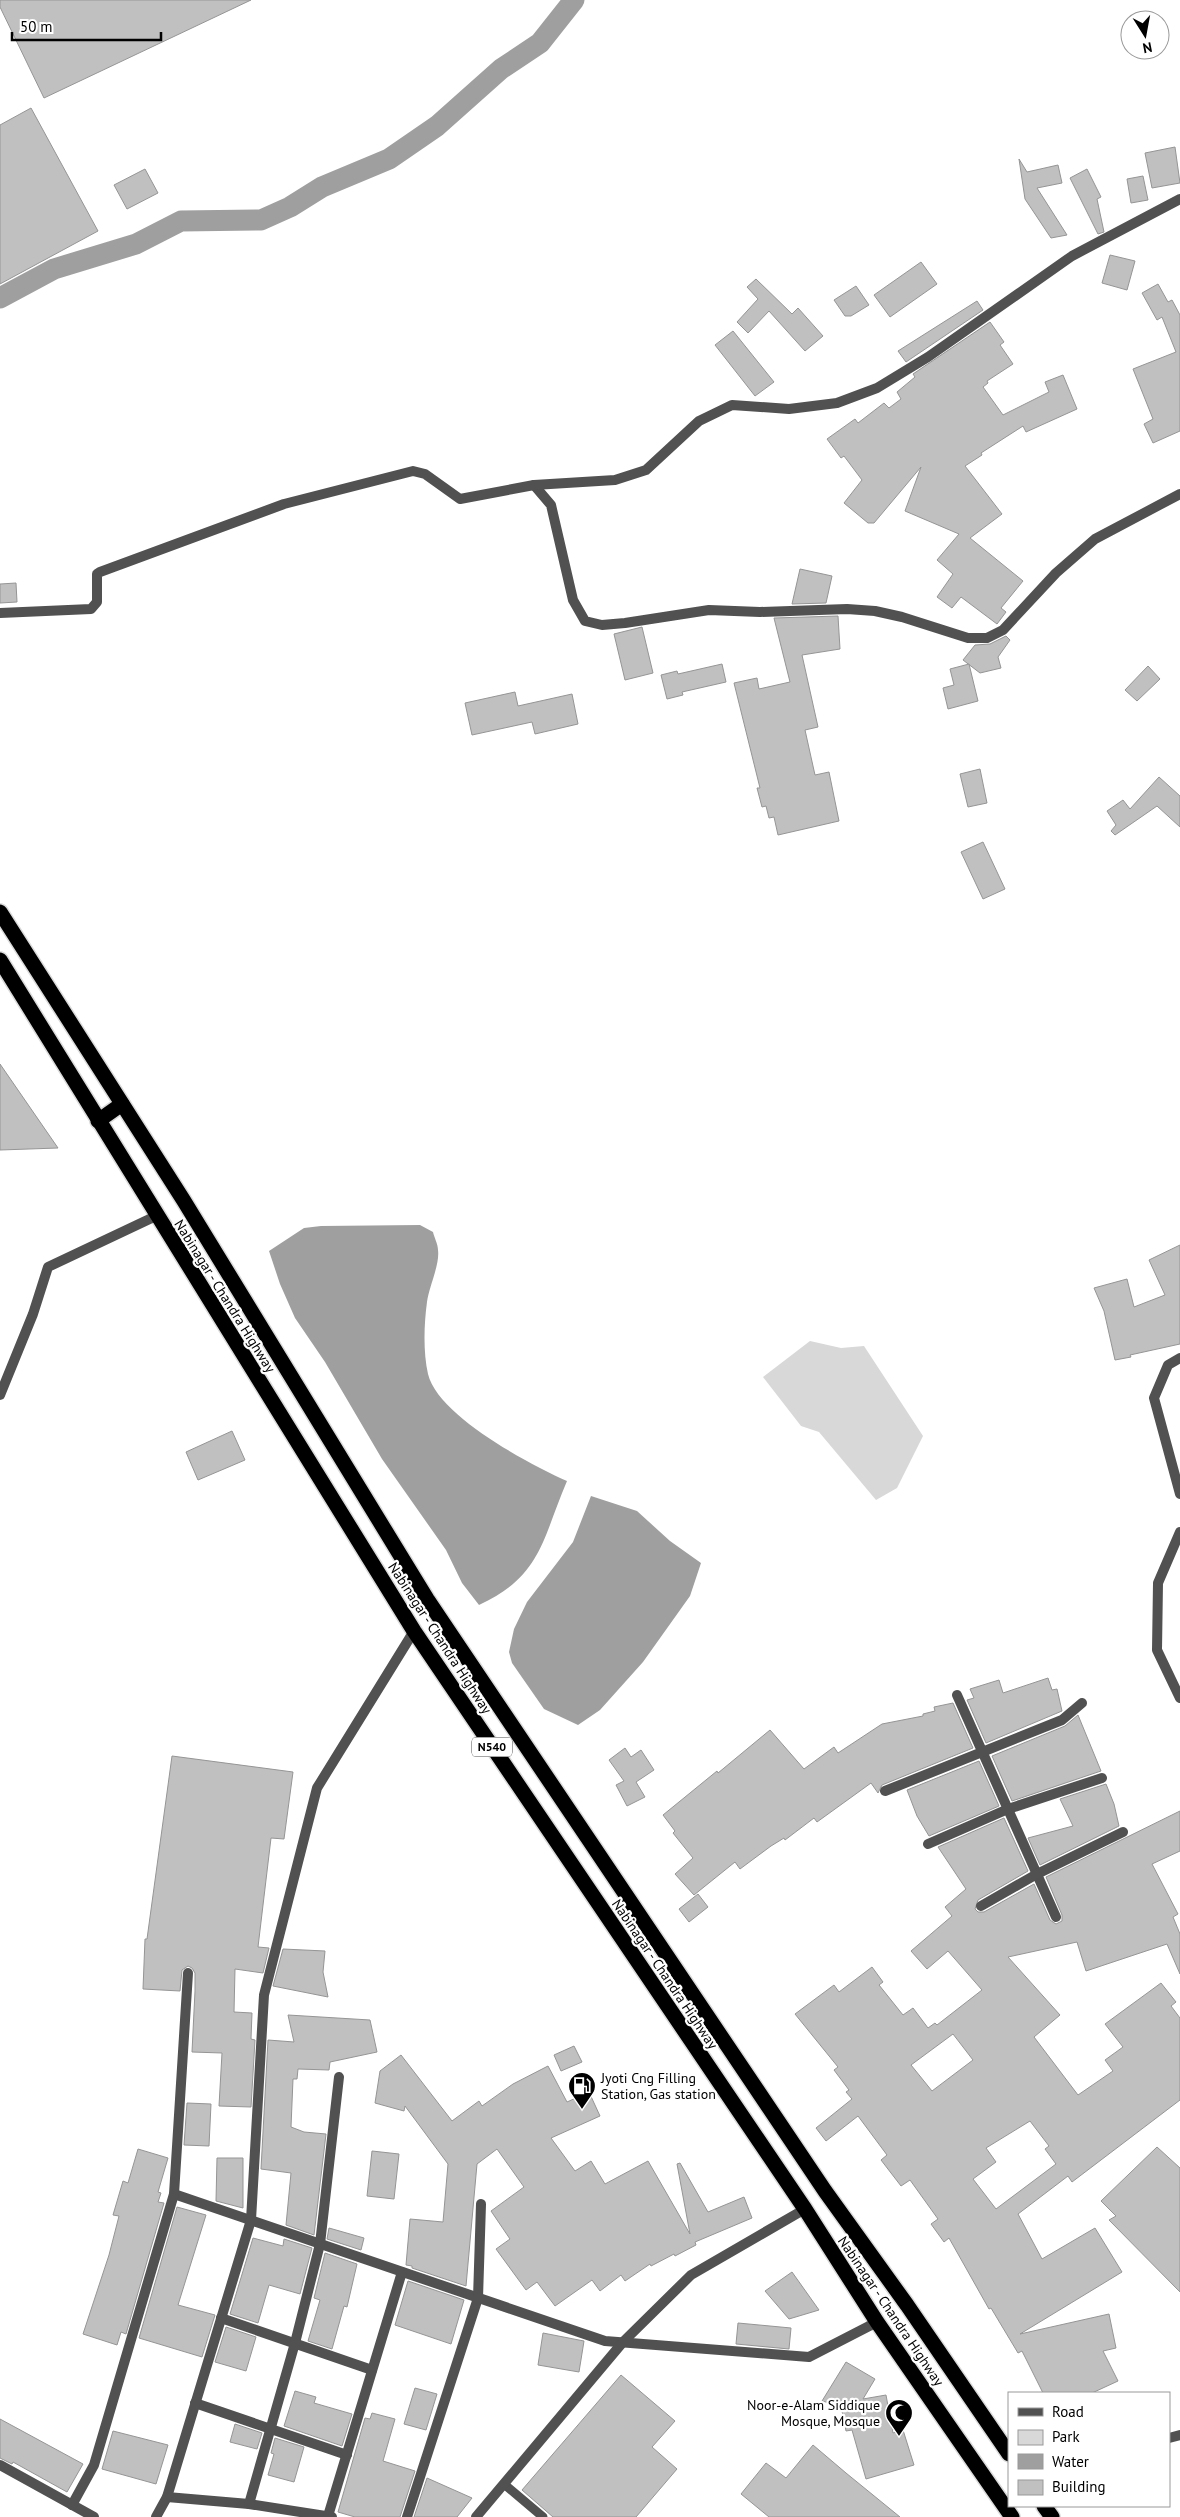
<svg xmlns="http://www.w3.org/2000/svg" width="1180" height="2517" font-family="'PT Sans',sans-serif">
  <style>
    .green { fill: #d8d8d8 }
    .water { fill: #9f9f9f }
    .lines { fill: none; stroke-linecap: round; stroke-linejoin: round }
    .canal { stroke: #9f9f9f; stroke-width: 21 }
    .building { fill: #c0c0c0; stroke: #959595; fill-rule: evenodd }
    .highway-casing { stroke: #dbdbdb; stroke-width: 18 }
    .lane { stroke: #515151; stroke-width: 9 }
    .street { stroke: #515151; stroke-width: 10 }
    .highway { stroke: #000; stroke-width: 15 }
    .labels { text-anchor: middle; stroke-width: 4.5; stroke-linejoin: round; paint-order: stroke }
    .shield { fill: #fff; stroke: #4c4c4c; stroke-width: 1 }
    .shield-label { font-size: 12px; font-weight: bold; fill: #000 }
    .street-label { font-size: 14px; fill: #000; stroke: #fff }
    .poi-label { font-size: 14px; fill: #000; stroke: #fff; text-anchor: start }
  </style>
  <rect width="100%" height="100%" fill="#fff"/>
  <polygon class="green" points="810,1341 841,1348 864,1346 923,1436 897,1488 876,1500 819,1432 801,1426 763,1377"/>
  <g class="water">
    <path d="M420 1225 433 1232C434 1237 438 1244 438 1250 440 1264 429 1287 427 1302 424 1324 423 1352 428 1374 438 1416 529 1464 567 1481 542 1539 542 1576 479 1605L462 1583 446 1550 382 1459 325 1362 295 1318 280 1284 269 1251 304 1228 321 1226Z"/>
    <polygon points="591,1496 637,1511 670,1541 701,1563 690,1596 643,1662 600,1710 578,1725 544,1709 512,1663 509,1652 514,1629 527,1602 573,1542"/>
  </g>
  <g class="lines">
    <polyline class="canal" points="0,298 54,269 136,244 181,221 261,220 290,207 322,187 389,159 437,126 501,69 540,43 574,0"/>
  </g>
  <g class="building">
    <polygon points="0,0 251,0 44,98 0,7"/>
    <polygon points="31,108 98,231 0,284 0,125"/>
    <polygon points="1175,147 1180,183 1152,188 1145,153"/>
    <polygon points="1019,159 1027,172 1058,165 1062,183 1037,188 1067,235 1051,238 1025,199"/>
    <polygon points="145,169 158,193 127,209 114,185"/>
    <polygon points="1087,169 1101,197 1097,199 1104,232 1098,234 1070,178"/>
    <polygon points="1143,176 1148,200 1131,203 1127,179"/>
    <polygon points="1110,255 1135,261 1127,290 1102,283"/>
    <polygon points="921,262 937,284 890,317 874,295"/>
    <polygon points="756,279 792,314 798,308 823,336 805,351 769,311 748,333 737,322 758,299 747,287"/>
    <polygon points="1158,284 1168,302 1172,300 1180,315 1180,431 1153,443 1144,424 1153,419 1133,369 1176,352 1162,317 1157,320 1142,293"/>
    <polygon points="856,286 869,305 851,316 845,316 834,300"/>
    <polygon points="977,301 983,310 906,362 898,351"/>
    <polygon points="990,322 1004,342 1000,345 1013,364 987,381 988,383 983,387 1003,415 1049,392 1045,382 1063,375 1077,409 1026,432 1023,426 981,453 982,455 965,466 1002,514 970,538 1023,581 1001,608 1006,612 997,624 961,597 952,608 937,597 953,574 937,560 959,534 905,511 921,467 874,523 868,523 844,503 862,480 844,456 841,458 827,439 855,419 858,423 884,403 889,408 901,399 897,392 915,377 913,374"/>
    <polygon points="733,331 774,382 755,396 715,345"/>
    <polygon points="800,569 832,576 826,603 792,604"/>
    <polygon points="16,583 17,602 0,603 0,584"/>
    <polygon points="838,616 840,649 802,655 818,727 805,730 815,775 829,772 839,821 778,835 774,817 769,818 766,806 762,807 757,788 760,788 734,683 757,678 759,689 790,682 774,618"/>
    <polygon points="642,627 653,673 625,680 614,634"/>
    <polygon points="1006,636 1010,640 998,657 1001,668 980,673 963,660 975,645 990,644"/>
    <polygon points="722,664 726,682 682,692 683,695 667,699 661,675 677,671 678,674"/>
    <polygon points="969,664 978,701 948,709 943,688 954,685 950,669"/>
    <polygon points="1148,666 1160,679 1137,701 1125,690"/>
    <polygon points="515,692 518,706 572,694 578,724 535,734 532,722 472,735 465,703"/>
    <polygon points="980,769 987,803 968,807 960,774"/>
    <polygon points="1159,777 1180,796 1180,827 1157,806 1115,835 1111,831 1116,825 1107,811 1123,800 1130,809"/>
    <polygon points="983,842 1005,889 983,899 961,852"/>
    <polygon points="0,1064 58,1148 0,1150"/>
    <polygon points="1180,1245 1180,1344 1130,1355 1131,1357 1115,1360 1104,1311 1094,1288 1127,1279 1134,1307 1165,1295 1149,1260"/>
    <polygon points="232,1431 245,1460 198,1480 186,1452"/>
    <polygon points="1048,1678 1052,1690 1057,1689 1062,1711 986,1743 967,1700 974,1698 970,1689 999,1680 1003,1693"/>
    <polygon points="953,1703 973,1748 882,1785 878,1793 871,1783 817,1822 814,1818 785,1840 784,1838 771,1846 740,1869 735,1862 694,1895 675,1874 693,1858 673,1833 675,1831 663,1815 717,1771 718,1773 770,1730 804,1769 834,1747 838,1753 882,1724 923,1716 923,1714 935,1711 934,1707"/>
    <polygon points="1078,1715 1101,1771 1012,1801 992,1756 1065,1726"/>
    <polygon points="625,1748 631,1757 641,1750 654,1770 636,1782 645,1797 627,1806 616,1785 624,1781 609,1760"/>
    <polygon points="172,1756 293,1772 284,1839 271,1838 258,1947 269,1948 263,1973 235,1969 234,2012 252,2013 251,2039 255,2040 251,2107 219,2106 222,2053 192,2052 195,1991 195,1973 192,1968 188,1966 182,1970 180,1991 143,1989 145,1939 147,1939"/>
    <polygon points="979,1761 999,1806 929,1836 917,1816 907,1790"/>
    <polygon points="1106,1784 1114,1804 1119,1826 1040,1865 1028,1838 1073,1826 1060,1799"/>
    <path d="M1180 1811V1851L1152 1864 1178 1914 1173 1917 1180 1934V1974L1167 1944 1086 1971 1077 1942 1008 1957 1060 2015 1034 2037 1078 2095 1113 2071 1105 2060 1123 2047 1105 2024 1161 1983 1176 2002 1171 2006 1180 2018V2100L1072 2182 1068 2176 1018 2214 1042 2259 1095 2228 1122 2272 1020 2334 1109 2314 1116 2348 1103 2351 1118 2381 1092 2393H1043L1022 2351 1018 2353 991 2308 989 2309 949 2238 944 2242 931 2224 938 2219 910 2180 901 2186 881 2160 887 2155 858 2116 826 2141 816 2128 852 2099 846 2092 849 2090 834 2070 838 2067 795 2014 834 1985 839 1992 872 1967 883 1982 879 1985 903 2015 913 2008 928 2028 935 2023 937 2025 982 1990 948 1951 927 1969 911 1951 952 1916 945 1907 966 1889 938 1847 1004 1818 1028 1871 978 1900 975 1909 978 1912H984L1034 1884 1050 1920 1056 1924 1062 1921V1915L1046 1877ZM953 2034 973 2060 932 2091 911 2065ZM1030 2121 1049 2146 1045 2149 1056 2164 996 2209 973 2179 996 2162 986 2148Z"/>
    <polygon points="698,1894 708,1907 689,1922 679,1909"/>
    <polygon points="283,1949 325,1951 323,1972 328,1997 273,1986"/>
    <polygon points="288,2015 370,2020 377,2052 330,2062 329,2070 298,2069 297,2079 293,2079 291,2127 304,2132 326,2134 314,2235 286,2225 291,2173 261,2169 268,2040 294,2042"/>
    <polygon points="574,2046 582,2062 561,2071 554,2055"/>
    <polygon points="401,2055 452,2121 479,2101 482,2106 513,2084 548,2066 567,2102 589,2092 600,2116 551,2138 575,2171 591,2161 605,2184 648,2161 690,2234 677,2164 680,2163 708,2212 744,2197 752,2218 695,2242 696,2245 675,2256 674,2254 651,2266 650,2264 625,2281 621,2275 600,2291 592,2280 555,2306 537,2282 526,2290 496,2249 510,2239 491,2211 524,2187 497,2149 477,2164 466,2286 412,2268 412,2266 406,2265 410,2219 443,2222 448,2164 405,2106 404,2111 375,2103 380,2071"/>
    <polygon points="187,2103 211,2104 209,2146 184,2145"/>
    <polygon points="1157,2147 1180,2168 1180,2292 1109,2220 1116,2216 1101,2201"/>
    <polygon points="138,2149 168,2158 158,2192 161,2193 158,2202 164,2203 126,2334 121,2332 117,2345 83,2334 109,2255 119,2216 113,2215 123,2181 128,2183"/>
    <polygon points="372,2151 399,2154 394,2199 367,2196"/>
    <polygon points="217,2158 243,2158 243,2208 216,2201"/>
    <polygon points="177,2207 206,2215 178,2305 215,2315 202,2357 139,2338"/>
    <polygon points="329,2228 364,2238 361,2250 327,2239"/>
    <polygon points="253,2238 283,2246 284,2239 312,2248 300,2294 269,2285 258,2323 230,2314"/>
    <polygon points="325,2253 357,2264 347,2307 344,2306 332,2349 308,2341 320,2300 314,2298"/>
    <polygon points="792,2272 819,2310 789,2319 765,2291"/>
    <polygon points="408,2281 464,2300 451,2344 395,2325"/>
    <polygon points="738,2323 791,2328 789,2349 736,2344"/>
    <polygon points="226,2327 256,2337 246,2371 215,2362"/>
    <polygon points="543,2333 584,2341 579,2372 538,2365"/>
    <polygon points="846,2362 875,2379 863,2399 886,2395 893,2433 903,2430 914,2465 866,2479 852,2430 846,2431 841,2406 822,2401"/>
    <polygon points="621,2375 675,2421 652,2447 677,2469 636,2517 553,2517 522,2490"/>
    <polygon points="415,2388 437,2394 426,2430 404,2424"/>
    <polygon points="295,2391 316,2397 314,2403 352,2414 342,2446 284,2426"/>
    <polygon points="372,2413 395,2419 383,2461 415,2471 400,2517 355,2517 338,2512 365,2418 370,2419"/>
    <polygon points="0,2419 83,2464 67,2492 13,2462 12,2464 0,2458"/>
    <polygon points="235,2424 262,2433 257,2449 230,2442"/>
    <polygon points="113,2431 168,2445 156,2484 102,2469"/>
    <polygon points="275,2438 304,2447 294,2482 268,2475 274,2454 271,2453"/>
    <polygon points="813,2445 846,2473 900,2517 769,2517 741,2494 766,2463 786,2478"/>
    <polygon points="427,2478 472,2498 457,2517 414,2517"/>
  </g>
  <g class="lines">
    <defs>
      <g id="highway">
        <polyline points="0,912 184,1201 427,1599 825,2191 907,2305 1009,2454"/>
        <polyline points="0,960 414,1631 805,2209 877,2322 1012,2517"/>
        <polyline points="98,1121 122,1104"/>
        <polyline points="1044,2506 1052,2517"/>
      </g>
    </defs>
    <use href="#highway" class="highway-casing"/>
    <polyline class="lane" points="504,2484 543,2517"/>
    <g class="street">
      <polyline points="534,485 551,505 573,600 585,621 602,625 625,623 709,610 760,612 847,609 875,611 902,617 968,638 987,638 1003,630 1056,573 1095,539 1180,494"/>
      <polyline points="0,613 91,609 97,602 97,574 100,572 284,504 413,471 425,474 460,499 534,485 615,480 646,470 699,421 732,405 789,409 837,403 877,388 928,357 1072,256 1180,199"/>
      <polyline points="1180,1358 1168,1365 1154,1398 1180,1494"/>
      <polyline points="0,1395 33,1314 48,1267 156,1216"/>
      <polyline points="1180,1532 1158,1583 1157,1650 1180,1698"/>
      <polyline points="957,1695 1056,1917"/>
      <polyline points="885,1791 1062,1720 1082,1703"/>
      <polyline points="928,1844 1008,1809 1102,1778"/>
      <polyline points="981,1906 1037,1874 1123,1832"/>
      <polyline points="174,2194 605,2341 809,2357 877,2322"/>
      <polyline points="221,2318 372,2370"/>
      <polyline points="195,2403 347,2455"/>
      <polyline points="1169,2438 1180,2435"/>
      <polyline points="0,2465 94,2517"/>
      <polyline points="167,2497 249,2504 332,2517"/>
      <polyline points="249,2504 295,2343 320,2244 339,2077"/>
      <polyline points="72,2505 94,2465 174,2194 188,1973"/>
      <polyline points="328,2516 402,2272"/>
      <polyline points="156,2517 167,2497 251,2220 264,1995 317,1788 414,1631"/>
      <polyline points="407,2517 478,2298 481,2204"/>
      <polyline points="476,2517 623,2342 691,2275 805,2209"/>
    </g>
    <use href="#highway" class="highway"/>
  </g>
  <defs>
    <symbol id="fuel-pin" viewBox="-11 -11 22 30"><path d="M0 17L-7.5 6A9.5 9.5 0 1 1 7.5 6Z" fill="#000" stroke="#fff"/><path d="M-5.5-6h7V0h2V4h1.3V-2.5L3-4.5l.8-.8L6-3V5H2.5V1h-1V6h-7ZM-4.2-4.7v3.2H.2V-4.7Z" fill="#fff"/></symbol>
    <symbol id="mosque-pin" viewBox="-11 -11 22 30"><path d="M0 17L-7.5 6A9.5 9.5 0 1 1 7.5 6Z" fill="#000" stroke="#fff"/><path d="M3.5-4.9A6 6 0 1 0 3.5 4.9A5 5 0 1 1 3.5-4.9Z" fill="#fff"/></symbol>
  </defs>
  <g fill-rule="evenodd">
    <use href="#fuel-pin" x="566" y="2070" width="32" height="43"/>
    <use href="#mosque-pin" x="883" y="2397" width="32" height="43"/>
  </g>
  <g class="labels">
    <rect class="shield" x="472" y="1737.5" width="40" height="19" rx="4"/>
    <g class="shield-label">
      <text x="492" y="1751">N540</text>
    </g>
    <g class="street-label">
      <text transform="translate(225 1296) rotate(58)" y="5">Nabinagar - Chandra Highway</text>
      <text transform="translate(440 1638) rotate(57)" y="5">Nabinagar - Chandra Highway</text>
      <text transform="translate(665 1974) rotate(56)" y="5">Nabinagar - Chandra Highway</text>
      <text transform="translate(891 2311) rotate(56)" y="5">Nabinagar - Chandra Highway</text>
    </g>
    <g class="poi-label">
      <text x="601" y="2083">Jyoti Cng Filling<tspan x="601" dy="16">Station, Gas station</tspan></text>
      <text x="880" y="2410" text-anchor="end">Noor-e-Alam Siddique<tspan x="880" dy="16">Mosque, Mosque</tspan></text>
    </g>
  </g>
  <rect x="1008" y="2392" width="162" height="115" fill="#ffffff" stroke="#999999"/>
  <rect x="1018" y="2408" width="25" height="8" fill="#515151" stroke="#999999"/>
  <text x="1052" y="2417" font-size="15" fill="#000000">Road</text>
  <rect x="1018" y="2430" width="25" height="15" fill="#d8d8d8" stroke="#999999"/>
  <text x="1052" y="2442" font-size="15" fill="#000000">Park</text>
  <rect x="1018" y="2454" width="25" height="15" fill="#9f9f9f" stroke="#999999"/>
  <text x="1052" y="2467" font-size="15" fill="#000000">Water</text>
  <rect x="1018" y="2480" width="25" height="15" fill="#c0c0c0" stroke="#999999"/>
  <text x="1052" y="2492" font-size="15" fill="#000000">Building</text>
  <g transform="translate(1145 35) rotate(169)"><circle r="24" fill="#ffffff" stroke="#999999"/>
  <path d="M0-4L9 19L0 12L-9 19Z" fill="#000000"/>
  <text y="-8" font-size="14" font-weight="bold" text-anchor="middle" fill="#000000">N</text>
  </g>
  <path d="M12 32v8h149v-8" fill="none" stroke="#000000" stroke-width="2.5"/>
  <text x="20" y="32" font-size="15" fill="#000000" stroke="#ffffff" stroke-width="4" paint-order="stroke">50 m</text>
</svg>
